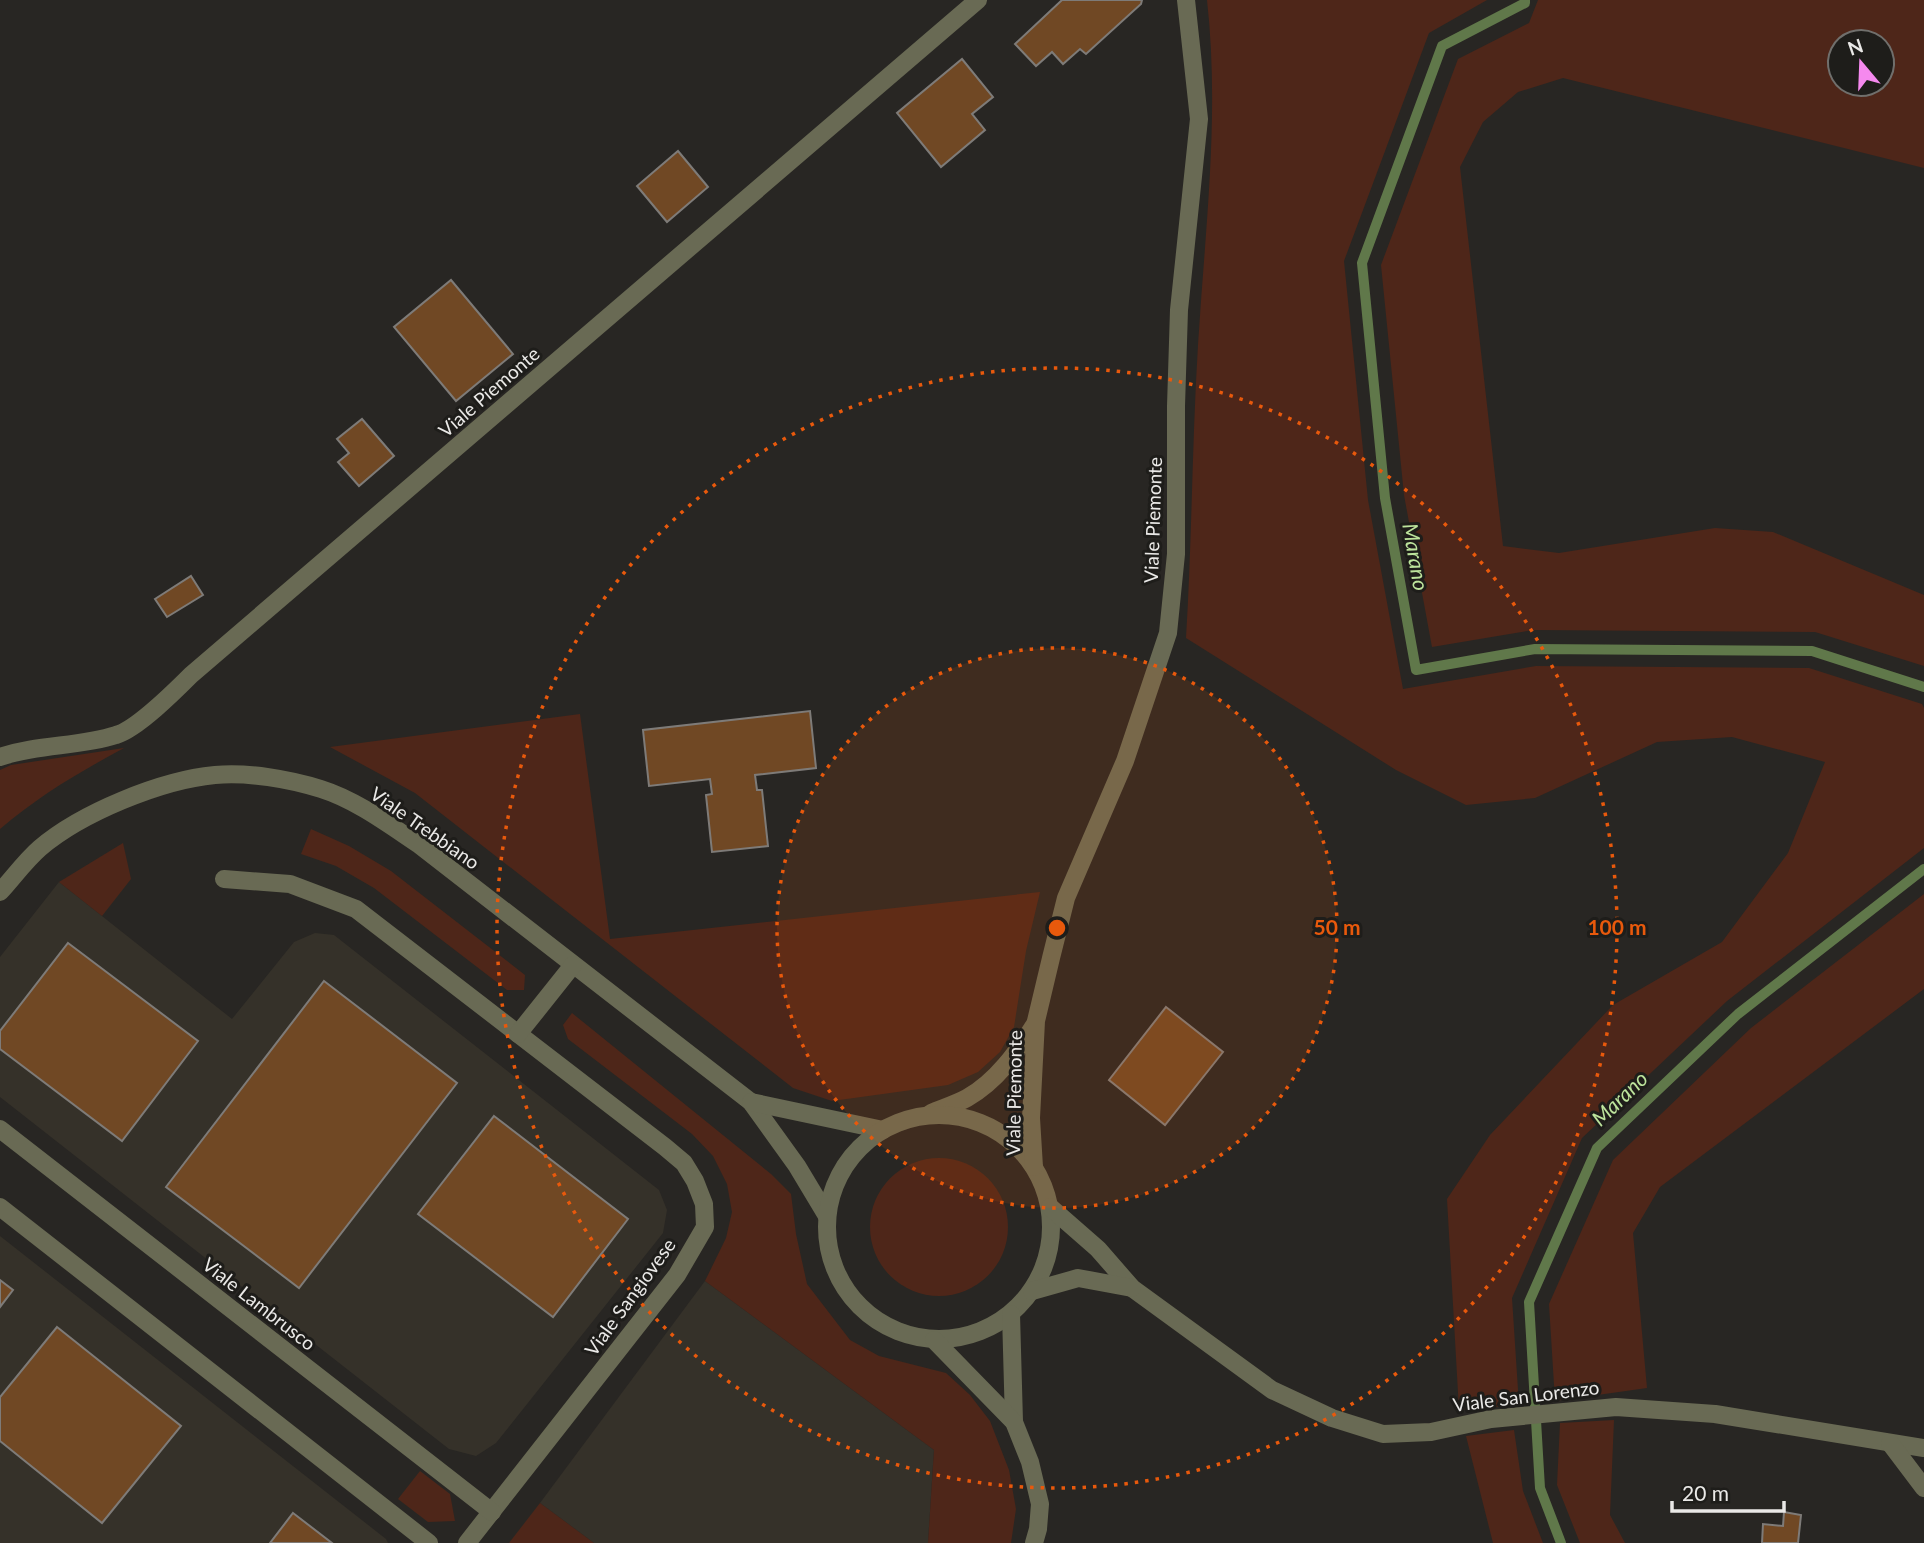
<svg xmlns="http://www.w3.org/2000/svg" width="1924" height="1543" font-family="Lato,sans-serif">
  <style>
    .built { fill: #353129 }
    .green { fill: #4e2619; fill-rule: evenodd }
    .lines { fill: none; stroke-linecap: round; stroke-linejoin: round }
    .stream { stroke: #60784a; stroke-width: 10 }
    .building { fill: #704824; stroke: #7e7b78; stroke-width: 2 }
    .minor { stroke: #696a54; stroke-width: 18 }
    .ring { fill: none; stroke: #e8590c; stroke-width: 3.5; stroke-dasharray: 3.5 7 }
    .labels { text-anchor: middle; stroke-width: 6; stroke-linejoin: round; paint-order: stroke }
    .street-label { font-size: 19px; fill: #eae9e7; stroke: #1e1d1a }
    .water-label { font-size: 21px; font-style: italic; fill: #bde49c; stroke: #1e1d1a }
    .centre { fill: #e8590c; stroke: #1e1d1a; stroke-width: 3.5 }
    .ring-label { font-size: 21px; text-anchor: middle; font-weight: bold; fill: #e8590c; stroke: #1e1d1a; stroke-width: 6; stroke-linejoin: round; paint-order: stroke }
  </style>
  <rect width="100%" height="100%" fill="#282623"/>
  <g class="built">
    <polygon points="59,882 232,1019 294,942 315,933 334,935 659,1190 667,1210 663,1233 496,1443 476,1456 449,1449 0,1097 0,957"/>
    <polygon points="0,1236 386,1539 388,1543 0,1543"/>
    <polygon points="705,1281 934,1450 928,1543 594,1543 540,1503"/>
  </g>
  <g class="green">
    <path d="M1207 0H1487L1429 33 1344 261 1368 500 1403 689 1536 666 1809 668 1922 704 1924 708V848L1727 1001 1582 1138 1512 1298 1519 1405 1459 1410 1447 1199 1490 1135 1613 1005 1722 942 1788 853 1825 762 1732 737 1657 742 1535 798 1466 805 1396 770 1186 638C1192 540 1192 443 1198 345 1205 230 1220 115 1207 0Z"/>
    <path d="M1538 0H1924V168L1563 78 1518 92 1483 122 1460 167 1503 546 1559 553 1715 528 1773 532 1924 595V666L1815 632 1533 630 1432 647 1404 495 1381 265 1458 59 1529 23ZM1840 42H1882V84H1840Z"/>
    <polygon points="580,714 610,939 1040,892 1026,951 1014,1027 1000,1052 978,1072 948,1085 832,1101 793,1088 415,793 330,747"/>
    <path d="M124 748C78 773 40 795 0 829V770L11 765Z"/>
    <polygon points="311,829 349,846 391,871 525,975 524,990 507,990 374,888 336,866 301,854"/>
    <polygon points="123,843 131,879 102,916 59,882"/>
    <polygon points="1924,894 1924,989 1660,1187 1633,1233 1647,1388 1555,1401 1549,1304 1613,1160 1751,1028"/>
    <polygon points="572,1013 771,1174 791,1194 796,1234 807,1284 850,1340 879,1356 946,1373 970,1395 990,1421 1009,1470 1016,1509 1011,1543 928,1543 934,1450 705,1281 726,1238 732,1212 727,1184 713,1156 692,1134 568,1039 563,1025"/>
    <circle cx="939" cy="1227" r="69"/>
    <polygon points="1614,1420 1610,1515 1625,1543 1580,1543 1557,1485 1560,1423"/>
    <polygon points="1514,1430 1523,1491 1543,1543 1493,1543 1466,1436"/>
    <polygon points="420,1471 450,1494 455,1521 428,1522 398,1499"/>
    <polygon points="540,1503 594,1543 509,1543"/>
  </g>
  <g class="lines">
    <g class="stream">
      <polyline points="1525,0 1525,3 1442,46 1362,263 1385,498 1416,670 1535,649 1812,651 1924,687"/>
      <polyline points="1561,1543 1540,1488 1529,1302 1597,1148 1738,1014 1924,869"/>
    </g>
  </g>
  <g class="building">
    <polygon points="1062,0 1142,0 1141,4 1086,54 1080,49 1063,64 1052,52 1036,66 1015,44"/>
    <polygon points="962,59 993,97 972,114 985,130 941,167 897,113"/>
    <polygon points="678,151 708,187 667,222 637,186"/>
    <polygon points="451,280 513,354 456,401 394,327"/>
    <polygon points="362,419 394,456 359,486 338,462 349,453 337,439"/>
    <polygon points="191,576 203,595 167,617 155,599"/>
    <polygon points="810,711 816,768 755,775 757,790 762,790 768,846 712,852 706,795 712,794 710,779 649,786 643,730"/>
    <polygon points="68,943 198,1041 122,1141 0,1049 0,1031"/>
    <polygon points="324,981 457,1083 299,1288 166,1187"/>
    <polygon points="1166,1007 1223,1052 1165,1125 1109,1080"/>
    <polygon points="494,1116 628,1219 553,1317 418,1214"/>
    <polygon points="0,1280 13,1290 0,1307"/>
    <polygon points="57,1327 181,1426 102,1523 0,1441 0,1397"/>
    <polygon points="1784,1512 1801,1515 1798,1543 1762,1543 1763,1524 1783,1526"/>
    <polygon points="293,1513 332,1543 270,1543"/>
  </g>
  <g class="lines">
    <g class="minor">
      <path d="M0 757C38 744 79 747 116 735 137 729 175 691 191 675L978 0"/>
      <polyline points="224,879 290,884 356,909 665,1147 684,1163 695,1181 704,1204 705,1227 677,1275 467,1543"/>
      <path d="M0 892C13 878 25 861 40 848 81 813 161 780 215 775 248 772 289 779 321 789 356 800 388 824 418 844L751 1102 797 1166 827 1216"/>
      <polyline points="518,1034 573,965"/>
      <polyline points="751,1102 883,1130"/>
      <path d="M931 1113C943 1108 956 1104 967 1098 997 1081 1017 1052 1035 1024"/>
      <circle cx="939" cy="1227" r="112"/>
      <polyline points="0,1129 492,1512"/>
      <polyline points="1034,1167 1031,1118 1036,1021 1051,958 1066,898 1125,761 1168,633 1176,554 1176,406 1179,310 1199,119 1186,0"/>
      <polyline points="0,1207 429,1543"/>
      <polyline points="1050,1207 1098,1249 1132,1288 1272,1390 1332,1418 1383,1434 1431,1432 1491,1419 1616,1407 1715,1414 1924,1448"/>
      <polyline points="1032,1291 1078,1278 1132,1288"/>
      <polyline points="1011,1314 1014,1422"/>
      <polyline points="934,1340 1014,1422 1030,1462 1040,1504 1038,1529 1034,1543"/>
      <polyline points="1890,1443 1924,1488"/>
    </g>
  </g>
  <circle cx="1057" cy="928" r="280" fill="#e8590c" fill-opacity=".12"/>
  <g class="ring">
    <circle cx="1057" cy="928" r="280"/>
    <circle cx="1057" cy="928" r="560"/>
  </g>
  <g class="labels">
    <g class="street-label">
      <text transform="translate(489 392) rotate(-41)" y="7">Viale Piemonte</text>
      <text transform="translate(1153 520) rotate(-88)" y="7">Viale Piemonte</text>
      <text transform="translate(425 828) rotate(35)" y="7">Viale Trebbiano</text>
      <text transform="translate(1014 1093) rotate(-89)" y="7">Viale Piemonte</text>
      <text transform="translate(630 1297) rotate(-54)" y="7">Viale Sangiovese</text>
      <text transform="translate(259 1304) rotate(38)" y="7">Viale Lambrusco</text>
      <text transform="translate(1526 1396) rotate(-7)" y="7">Viale San Lorenzo</text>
    </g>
    <g class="water-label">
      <text transform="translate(1415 557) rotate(80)" y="7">Marano</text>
      <text transform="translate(1620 1099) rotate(-44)" y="7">Marano</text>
    </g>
  </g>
  <circle cx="1057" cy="928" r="10" class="centre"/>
  <g class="ring-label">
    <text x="1337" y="935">50 m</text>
    <text x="1617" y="935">100 m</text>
  </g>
  <g transform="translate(1861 63) rotate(341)"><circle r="33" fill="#1e1d1a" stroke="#706f6c" stroke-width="2"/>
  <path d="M0-5L12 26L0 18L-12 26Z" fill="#f589ee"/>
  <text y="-10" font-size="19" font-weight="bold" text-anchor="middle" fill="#eae9e7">N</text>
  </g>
  <path d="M1672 1501v10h112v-10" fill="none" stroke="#eae9e7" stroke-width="3.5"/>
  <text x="1682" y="1501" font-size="21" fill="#eae9e7" stroke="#1e1d1a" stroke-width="5" paint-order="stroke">20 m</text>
</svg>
